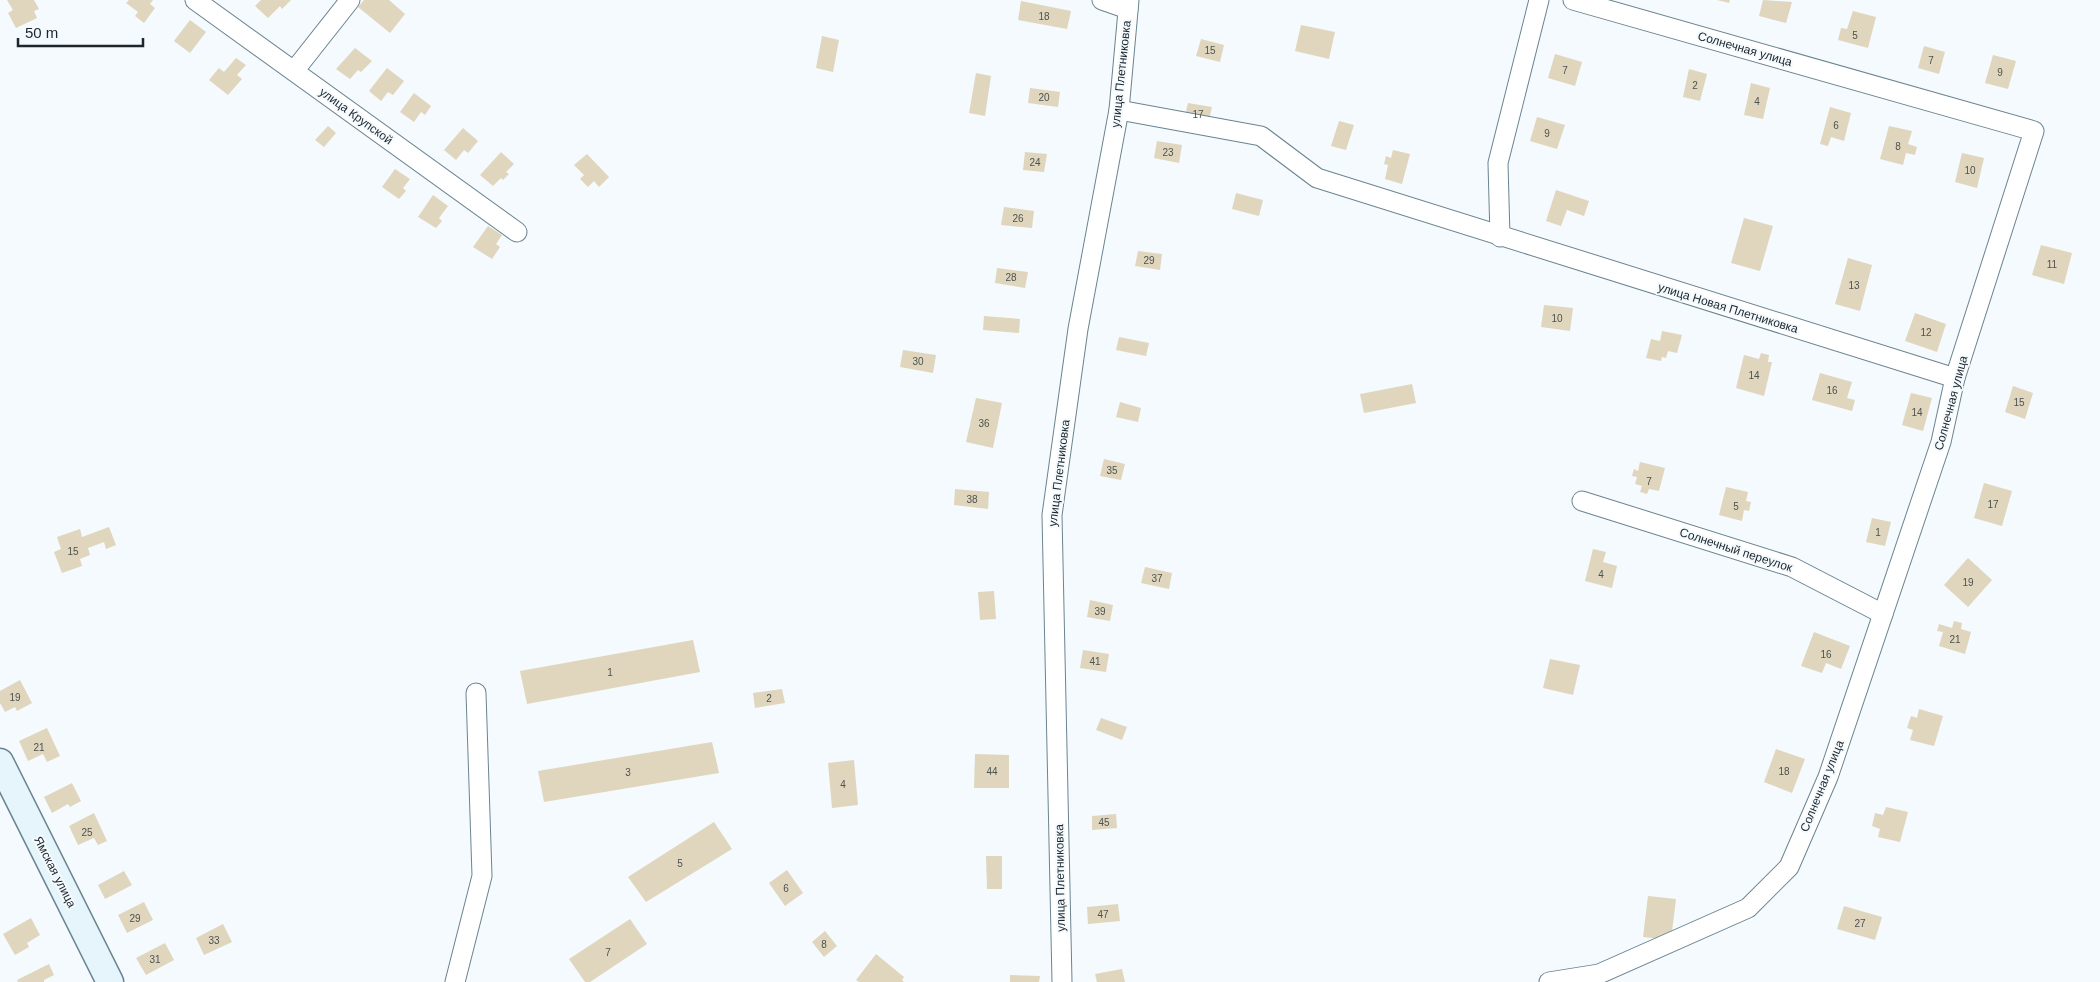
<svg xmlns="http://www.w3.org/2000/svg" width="2100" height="982" font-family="Helvetica,sans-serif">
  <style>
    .building { fill: #e0d6bd }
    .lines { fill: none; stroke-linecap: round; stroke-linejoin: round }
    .minor-casing { stroke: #6a8491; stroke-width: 21 }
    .secondary-casing { stroke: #6a8491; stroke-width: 29 }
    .minor { stroke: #fff; stroke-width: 19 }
    .secondary { stroke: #e6f4fc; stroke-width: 26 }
    .labels { text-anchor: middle; stroke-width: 4; stroke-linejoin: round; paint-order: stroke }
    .number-label { font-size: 10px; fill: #4d5250 }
    .street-label { font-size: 12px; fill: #1c262c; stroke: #f4fafd }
  </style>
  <rect width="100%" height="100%" fill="#f4fafd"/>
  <g class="building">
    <polygon points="7,0 34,0 39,9 34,11 37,18 16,28 8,13 13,10"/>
    <polygon points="129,0 153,0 150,4 155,8 144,23 135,16 138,12 126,3"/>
    <polygon points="261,0 291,0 282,9 280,6 268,18 255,6"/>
    <polygon points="364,0 389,0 405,14 390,33 358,7"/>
    <polygon points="1717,0 1730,0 1729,3"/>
    <polygon points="1763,0 1792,2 1786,23 1759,16"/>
    <polygon points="1021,1 1071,11 1067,29 1018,20"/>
    <polygon points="1853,11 1876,17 1868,48 1838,40 1841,28 1847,29"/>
    <polygon points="190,20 206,32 190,53 174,41"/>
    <polygon points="1301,25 1335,32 1329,59 1295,51"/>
    <polygon points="822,36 839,40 833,72 816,68"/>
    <polygon points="1201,39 1224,45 1220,62 1196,56"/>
    <polygon points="1924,46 1945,52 1939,74 1918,68"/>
    <polygon points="355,48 372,61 361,72 358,70 350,79 336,69"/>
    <polygon points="1555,54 1582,62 1575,86 1548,78"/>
    <polygon points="1993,55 2016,61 2008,89 1985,83"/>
    <polygon points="236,58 246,65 237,75 242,79 228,95 209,80 219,68 224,72"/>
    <polygon points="387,68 404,81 393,95 388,92 381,101 369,91"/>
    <polygon points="1689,69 1707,74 1700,101 1683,97"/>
    <polygon points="976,73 991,76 985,116 969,113"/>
    <polygon points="1751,83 1770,88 1763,119 1744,115"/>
    <polygon points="1030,88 1060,92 1058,107 1028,103"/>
    <polygon points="414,93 431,106 425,115 421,112 414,122 400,112"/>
    <polygon points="1188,103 1212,107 1208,125 1184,120"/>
    <polygon points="1830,107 1851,113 1844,141 1831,137 1828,146 1820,144"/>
    <polygon points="1537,117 1565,125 1557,149 1530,141"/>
    <polygon points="1339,121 1354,125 1346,150 1331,146"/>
    <polygon points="328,126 336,133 324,147 315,140"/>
    <polygon points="1889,126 1912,131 1908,144 1917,147 1915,155 1906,153 1903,165 1880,159"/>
    <polygon points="463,128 478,141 468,153 464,150 456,160 444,150"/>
    <polygon points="1157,141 1182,145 1179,163 1154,158"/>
    <polygon points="1393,150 1410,154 1402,184 1385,179 1388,165 1384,164 1386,156 1391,158"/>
    <polygon points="501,152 514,164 506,172 509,174 503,180 501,178 493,186 480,175"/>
    <polygon points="1025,152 1047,154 1044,172 1023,170"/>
    <polygon points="1962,153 1984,158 1977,188 1955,182"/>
    <polygon points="587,154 609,177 599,187 594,181 588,187 580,179 584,175 574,165"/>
    <polygon points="395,169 410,179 403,188 406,191 399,199 382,187"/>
    <polygon points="1556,190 1589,201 1584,216 1567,210 1561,226 1546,221"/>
    <polygon points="1236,193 1263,200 1259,216 1232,209"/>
    <polygon points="433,195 448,206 439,218 442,221 436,228 418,217"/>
    <polygon points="1004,207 1034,211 1032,228 1001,225"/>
    <polygon points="1744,218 1773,226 1760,271 1731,263"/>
    <polygon points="488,226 502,235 496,244 500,247 492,259 473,247"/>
    <polygon points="2041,245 2072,253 2064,284 2032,275"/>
    <polygon points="1138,251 1162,254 1160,270 1135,266"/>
    <polygon points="1848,258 1872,265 1860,311 1835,304"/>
    <polygon points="997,268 1028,272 1025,288 995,283"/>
    <polygon points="1544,305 1573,308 1570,331 1541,327"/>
    <polygon points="1915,313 1946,324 1937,352 1905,341"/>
    <polygon points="984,316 1020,319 1019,333 983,330"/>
    <polygon points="1662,331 1682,335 1677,353 1668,351 1666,358 1662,357 1661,361 1646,358 1651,339 1660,341"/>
    <polygon points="1119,337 1149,343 1146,356 1116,350"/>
    <polygon points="903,350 936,355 933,373 900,367"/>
    <polygon points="1761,353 1769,355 1768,362 1772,362 1764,396 1736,388 1744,355 1759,359"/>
    <polygon points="1820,373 1852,382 1847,398 1855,400 1852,411 1812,400"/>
    <polygon points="1412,384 1416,403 1364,413 1360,394"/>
    <polygon points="2013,386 2033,393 2025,419 2005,412"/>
    <polygon points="1911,393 1932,398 1923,431 1902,425"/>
    <polygon points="976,398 1002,403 993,448 966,442"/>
    <polygon points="1120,402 1141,408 1138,422 1116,417"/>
    <polygon points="1104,459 1125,464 1121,480 1100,476"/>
    <polygon points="1640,462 1665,468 1659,491 1649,489 1647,494 1640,492 1642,486 1635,484 1637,477 1632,476 1634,469 1638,471"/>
    <polygon points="1984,483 2012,491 2002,526 1974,518"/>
    <polygon points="1726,487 1748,492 1746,501 1751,502 1749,511 1744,510 1742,521 1719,515"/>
    <polygon points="955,489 989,492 988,509 954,505"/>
    <polygon points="1872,518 1891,522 1885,546 1866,542"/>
    <polygon points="109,527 116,545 106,549 104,542 88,548 90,555 80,559 82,566 62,573 54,552 61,549 57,537 80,529 82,537"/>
    <polygon points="1593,549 1606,552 1603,562 1617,566 1612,588 1585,581"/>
    <polygon points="1968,558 1992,580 1968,607 1944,585"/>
    <polygon points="1145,567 1172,573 1169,589 1141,583"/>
    <polygon points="994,591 996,619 980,620 978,592"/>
    <polygon points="1090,600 1113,605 1110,621 1087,617"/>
    <polygon points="1954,621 1962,623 1961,629 1971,632 1965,654 1939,646 1943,632 1937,631 1939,624 1952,628"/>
    <polygon points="1814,632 1850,646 1841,669 1826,663 1822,673 1801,666"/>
    <polygon points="693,640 700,672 527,704 520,671"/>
    <polygon points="1083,650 1109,654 1106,672 1080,668"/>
    <polygon points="1550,659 1580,665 1573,695 1543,688"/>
    <polygon points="20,680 32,703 17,711 15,707 5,712 0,703 0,691"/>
    <polygon points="782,689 785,703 755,708 753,693"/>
    <polygon points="1919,709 1943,716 1934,746 1910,740 1913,730 1907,728 1911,716 1917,718"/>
    <polygon points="1101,718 1127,727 1122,740 1096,730"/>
    <polygon points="47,728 60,756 47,762 43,754 28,761 19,741"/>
    <polygon points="712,742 719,773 544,802 538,771"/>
    <polygon points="1776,749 1805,759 1792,793 1764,782"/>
    <polygon points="975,754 1009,755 1009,788 974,788"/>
    <polygon points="854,760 858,805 832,808 828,763"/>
    <polygon points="72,783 81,801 70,807 68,804 52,813 44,797"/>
    <polygon points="1886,807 1908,812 1900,842 1878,837 1880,829 1872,826 1875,813 1883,815"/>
    <polygon points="94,813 107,841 98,845 94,838 78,845 69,826"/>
    <polygon points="1116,814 1117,828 1092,830 1092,816"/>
    <polygon points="714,822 732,849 646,902 628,877"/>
    <polygon points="986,856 1002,856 1002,889 987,889"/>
    <polygon points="787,870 803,893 785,906 769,883"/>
    <polygon points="124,871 132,885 105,899 98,885"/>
    <polygon points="1648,896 1676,899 1671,940 1643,937"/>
    <polygon points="144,902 153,920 127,933 118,915"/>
    <polygon points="1118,904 1120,921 1088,924 1087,907"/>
    <polygon points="1844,906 1882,917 1875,940 1837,929"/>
    <polygon points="31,918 40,935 27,943 29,947 15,955 3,934"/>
    <polygon points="630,919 647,944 590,982 585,982 569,959"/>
    <polygon points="223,924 232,942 204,955 196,938"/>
    <polygon points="825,931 837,946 824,957 812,942"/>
    <polygon points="165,943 174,960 146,975 136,958"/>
    <polygon points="876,954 904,977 902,980 904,982 859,982 856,980"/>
    <polygon points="49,964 54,975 44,980 44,982 18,982 17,980"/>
    <polygon points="1122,969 1125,982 1097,982 1095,974"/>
    <polygon points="1010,975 1040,976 1039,982 1010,982"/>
  </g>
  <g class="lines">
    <defs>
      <g id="minor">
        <polyline points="195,0 517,232"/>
        <polyline points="1102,0 1128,9"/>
        <polyline points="294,71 350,0"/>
        <polyline points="1119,110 1261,136 1317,178 1955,378"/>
        <polyline points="1500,237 1498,163 1539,0"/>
        <polyline points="1582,501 1792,567 1883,614"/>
        <polyline points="455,982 482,876 476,693"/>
        <polyline points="1062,982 1052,515 1078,329 1119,110 1129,0"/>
        <polyline points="1549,982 1599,974 1748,908 1789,867 1828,777 1941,442 1955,378 2034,131 1573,0"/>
      </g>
      <polyline id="secondary" points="0,762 110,982"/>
    </defs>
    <use href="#minor" class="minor-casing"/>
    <use href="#secondary" class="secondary-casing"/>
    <use href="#minor" class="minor"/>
    <use href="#secondary" class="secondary"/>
  </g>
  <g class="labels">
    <g class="number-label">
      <text x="1044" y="20">18</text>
      <text x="1855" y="39">5</text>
      <text x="1210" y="54">15</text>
      <text x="1931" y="64">7</text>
      <text x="1565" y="74">7</text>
      <text x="2000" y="76">9</text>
      <text x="1695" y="89">2</text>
      <text x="1044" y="101">20</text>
      <text x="1757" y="105">4</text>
      <text x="1198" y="118">17</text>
      <text x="1836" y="129">6</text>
      <text x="1547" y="137">9</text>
      <text x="1898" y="150">8</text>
      <text x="1168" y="156">23</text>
      <text x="1035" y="166">24</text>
      <text x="1970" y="174">10</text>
      <text x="1018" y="222">26</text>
      <text x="1149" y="264">29</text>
      <text x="2052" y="268">11</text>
      <text x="1011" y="281">28</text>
      <text x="1854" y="289">13</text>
      <text x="1557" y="322">10</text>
      <text x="1926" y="336">12</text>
      <text x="918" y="365">30</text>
      <text x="1754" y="379">14</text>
      <text x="1832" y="394">16</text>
      <text x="2019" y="406">15</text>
      <text x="1917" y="416">14</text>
      <text x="984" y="427">36</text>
      <text x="1112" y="474">35</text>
      <text x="1649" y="485">7</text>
      <text x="972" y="503">38</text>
      <text x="1993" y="508">17</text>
      <text x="1736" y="510">5</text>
      <text x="1878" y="536">1</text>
      <text x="73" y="555">15</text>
      <text x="1601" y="578">4</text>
      <text x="1157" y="582">37</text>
      <text x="1968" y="586">19</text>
      <text x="1100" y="615">39</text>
      <text x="1955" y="643">21</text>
      <text x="1826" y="658">16</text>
      <text x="1095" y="665">41</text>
      <text x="610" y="676">1</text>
      <text x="15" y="701">19</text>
      <text x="769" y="702">2</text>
      <text x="39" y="751">21</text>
      <text x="992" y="775">44</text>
      <text x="1784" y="775">18</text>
      <text x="628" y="776">3</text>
      <text x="843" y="788">4</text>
      <text x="1104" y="826">45</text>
      <text x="87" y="836">25</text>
      <text x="680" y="867">5</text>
      <text x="786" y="892">6</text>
      <text x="1103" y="918">47</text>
      <text x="135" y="922">29</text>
      <text x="1860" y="927">27</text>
      <text x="214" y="944">33</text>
      <text x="824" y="948">8</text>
      <text x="608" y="956">7</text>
      <text x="155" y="963">31</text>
    </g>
    <g class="street-label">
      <text transform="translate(1745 49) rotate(16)" y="4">Солнечная улица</text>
      <text transform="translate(1121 74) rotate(-84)" y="4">улица Плетниковка</text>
      <text transform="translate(356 116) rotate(36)" y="4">улица Крупской</text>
      <text transform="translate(1728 308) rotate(17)" y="4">улица Новая Плетниковка</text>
      <text transform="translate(1951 403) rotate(-75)" y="4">Солнечная улица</text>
      <text transform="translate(1059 473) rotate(-83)" y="4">улица Плетниковка</text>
      <text transform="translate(1736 550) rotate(18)" y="4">Солнечный переулок</text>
      <text transform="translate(1822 786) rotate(-68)" y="4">Солнечная улица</text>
      <text transform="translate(55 872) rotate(63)" y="4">Ямская улица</text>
      <text transform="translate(1060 878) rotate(-91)" y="4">улица Плетниковка</text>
    </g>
  </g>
  <path d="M18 38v8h125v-8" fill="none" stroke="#1c262c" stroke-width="2.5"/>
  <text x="25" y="38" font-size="15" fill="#1c262c" stroke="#f4fafd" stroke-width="4" paint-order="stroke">50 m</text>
</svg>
